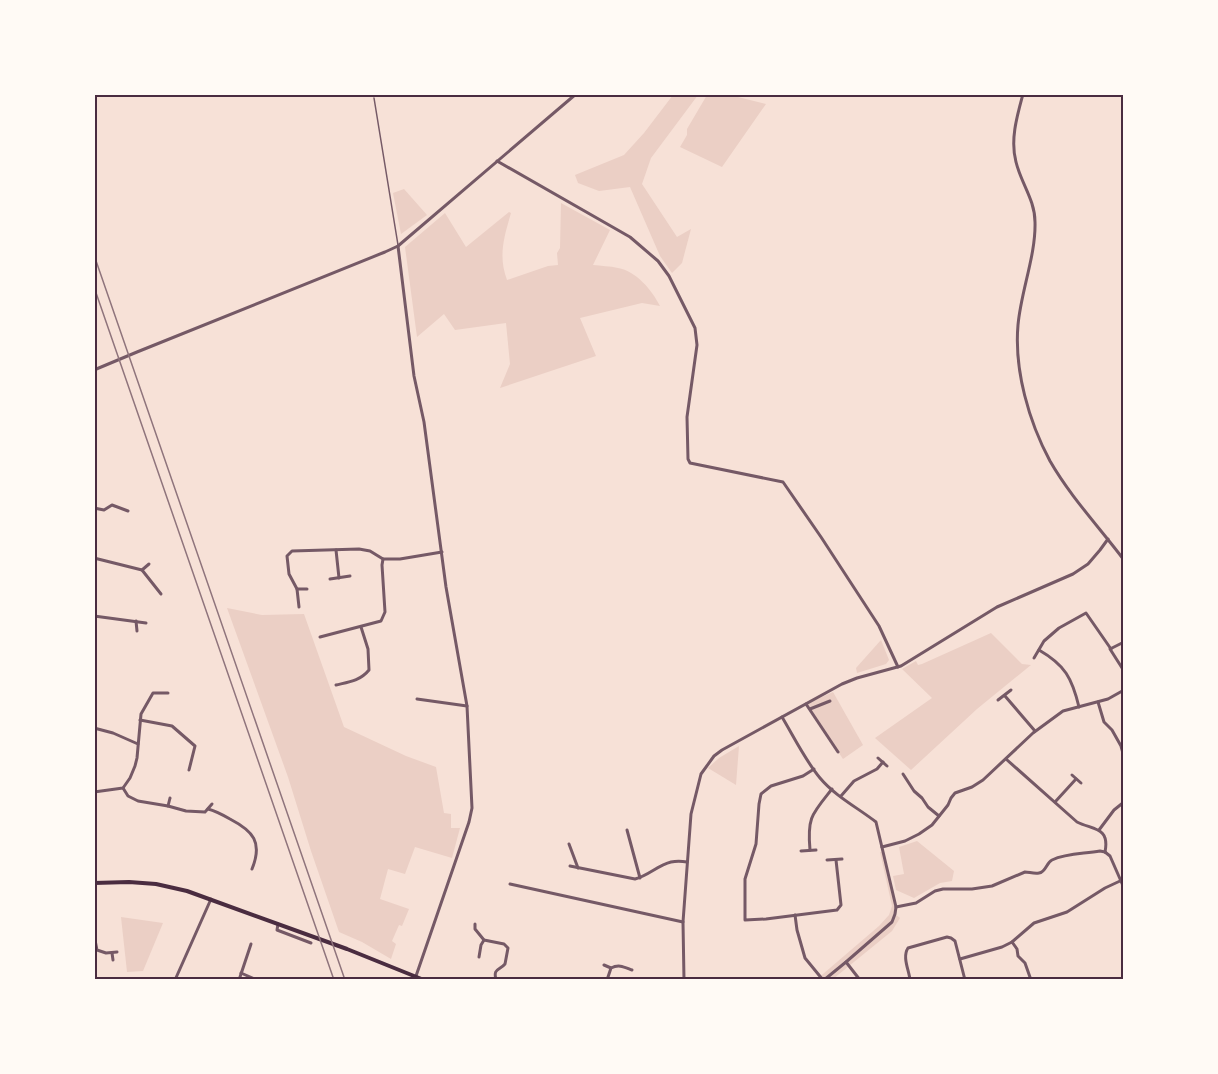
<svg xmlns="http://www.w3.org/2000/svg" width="1218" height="1074" font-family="'Libre Baskerville',serif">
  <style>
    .green { fill: #ebcfc5 }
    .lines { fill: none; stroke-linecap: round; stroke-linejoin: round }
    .service { stroke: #755966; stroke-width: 1.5 }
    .minor { stroke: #755966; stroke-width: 3 }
    .tertiary { stroke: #755966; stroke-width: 3 }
    .secondary { stroke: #4a2c40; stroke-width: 4 }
    .rail { stroke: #8f747c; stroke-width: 1.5 }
    .neatline { fill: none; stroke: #4a2c40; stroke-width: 2 }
  </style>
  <rect width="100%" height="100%" fill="#f7e1d7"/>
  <g class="green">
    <polygon points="673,95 698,95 651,158 642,184 677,237 691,229 682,263 672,273 660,256 630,187 599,191 578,183 575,175 624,155 644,133"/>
    <polygon points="707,95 730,95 766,104 722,167 680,147 687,135 687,129"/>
    <polygon points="404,189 427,215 401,234 393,193"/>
    <path d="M561 203 610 230 593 265C601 266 610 266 618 268 636 271 652 290 660 306L642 303 580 318 596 356 500 388 510 364 506 323 455 330 444 314 417 337 405 247 445 213 466 247 509 212 511 213C504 237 498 256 507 280L548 266 558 265 557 253 560 248Z"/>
    <polygon points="227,608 262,615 304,614 344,727 406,756 436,767 444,813 451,814 451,828 460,828 452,858 415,847 405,874 388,869 380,899 409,909 402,926 399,925 392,941 396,944 391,959 362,942 339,932 311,851 288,777"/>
    <polygon points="991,633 1022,664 1031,665 977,709 911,770 875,738 932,698 902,669 916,661 918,665 922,664"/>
    <polygon points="881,640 889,660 886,664 857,673 856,668"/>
    <polygon points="833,692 863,745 843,759 806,704"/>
    <polygon points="739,746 736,785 708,768 719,758"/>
    <polygon points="917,841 954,871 952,881 940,883 914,898 896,890 893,876 904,874 899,847"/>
    <polygon points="880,852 884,852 896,907 895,914 900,918 892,931 833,979 816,980 879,926 889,915 892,906"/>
    <polygon points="121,917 163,923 143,971 127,972"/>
  </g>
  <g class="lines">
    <polyline class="service" points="374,98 398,245"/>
    <g class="minor">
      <polyline points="497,161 630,237 658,261 669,276 695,328 697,345 687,417 688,459 690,463 783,482 821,537 879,626 898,667"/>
      <polyline points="398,246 414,376 424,422 446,587 467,706 472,808 469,822 416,976"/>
      <polyline points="94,508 104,510 112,505 128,511"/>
      <polyline points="336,550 339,578"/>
      <polyline points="94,558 142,570 161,594"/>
      <polyline points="142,570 149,564"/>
      <polyline points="330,579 350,576"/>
      <polyline points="297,589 307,589"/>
      <polyline points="299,607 297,589 289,574 287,556 292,551 359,549 370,551 383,559 400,559 442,552"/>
      <polyline points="94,616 146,623"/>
      <polyline points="136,621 137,631"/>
      <polyline points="320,637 381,621 385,612 382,565 383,559"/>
      <polyline points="1124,642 1110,649 1124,671"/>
      <path d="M1039 650C1065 665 1072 678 1079 707"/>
      <polyline points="1034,658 1044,641 1059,628 1086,613 1111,649"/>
      <path d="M336 685C349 682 360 681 369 670L368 649 361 627"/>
      <polyline points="1005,696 1035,731"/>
      <polyline points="417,699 467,706"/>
      <polyline points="998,700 1011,690"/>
      <polyline points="1098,702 1104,722 1112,730 1121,746 1124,757"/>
      <polyline points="806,704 838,752"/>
      <polyline points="810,709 830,701"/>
      <path d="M782 717C794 737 805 760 820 778 835 796 858 808 876 822L896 907 895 914 892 922 846 962 824 980"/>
      <polyline points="140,720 172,726 195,746 189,770"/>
      <polyline points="94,728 113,733 138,744"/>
      <polyline points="878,758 887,766"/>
      <path d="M1006 759 1077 822C1093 830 1110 827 1105 852"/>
      <polyline points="814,769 803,776 771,786 761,794 759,804 756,844 745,879 745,920 766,919 837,910 841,905 836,860"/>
      <polyline points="903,774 914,791 922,798 928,807 939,816"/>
      <polyline points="1072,775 1081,783"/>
      <polyline points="123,788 128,796 138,801 168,806 186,811 205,812 212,804"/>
      <polyline points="94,792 123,788 130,778 135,766 137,758 141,714 153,693 168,693"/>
      <polyline points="841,796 854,781 877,769 883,762"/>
      <polyline points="1055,802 1076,779"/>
      <polyline points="168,806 170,798"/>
      <path d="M208 809C216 811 223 815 230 819 253 831 263 842 252 869"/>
      <polyline points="627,830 640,878"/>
      <polyline points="1099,830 1114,810 1124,802"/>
      <polyline points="569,844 578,868"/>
      <polyline points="882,847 905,841 919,834 932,825 948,805 951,798 955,793 972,787 983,780 1033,733 1063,711 1108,699 1124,690"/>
      <path d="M810 850C807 817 812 814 832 789"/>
      <polyline points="801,851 816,850"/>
      <polyline points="1105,852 1110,856 1124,888"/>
      <polyline points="827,860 842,859"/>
      <path d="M570 866 635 879C648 876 658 865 671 862 676 861 681 861 687 862"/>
      <polyline points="510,884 683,922"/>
      <path d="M896 907 916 903 935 891 943 889H972L992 886 1025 872C1029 872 1034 874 1039 873 1046 872 1046 863 1052 860 1067 853 1084 854 1100 851L1105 852"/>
      <polyline points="795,915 797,930 805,958 823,980"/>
      <polyline points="278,924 277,930 311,943"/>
      <path d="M475 924V929L484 940 504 944 508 948 505 964C499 971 493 968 496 980"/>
      <polyline points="94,935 97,950 106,953 117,952"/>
      <polyline points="1012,942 1017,949 1018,956 1025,963 1031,980"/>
      <polyline points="112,953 113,960"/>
      <polyline points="479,957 481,945 484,940"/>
      <polyline points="960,959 1002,947 1012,942 1034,923 1067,912 1105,888 1120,881"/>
      <polyline points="846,962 860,980"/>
      <polyline points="604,965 611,968"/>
      <polyline points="241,973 257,980"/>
      <polyline points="239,980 251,944"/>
      <path d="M607 980 611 968C619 964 624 967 632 970"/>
      <path d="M910 980C909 970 902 957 908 948L947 937 951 938 955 941 965 980"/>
    </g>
    <g class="tertiary">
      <path d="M1023 94C1017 116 1010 140 1016 162 1021 183 1035 200 1035 222 1036 255 1021 291 1018 325 1014 370 1029 422 1050 461 1070 496 1099 527 1124 560"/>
      <polyline points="94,370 137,352 385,252 398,246 576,94"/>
      <polyline points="175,980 211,899"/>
      <polyline points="684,980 683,922 691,814 701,774 714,756 722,750 842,684 857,678 901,666 997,607 1073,574 1088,564 1100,550 1108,539"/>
    </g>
    <polyline class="secondary" points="94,883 129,882 156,884 187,891 347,949 424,980"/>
    <g class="rail">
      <polyline points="94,255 345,980"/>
      <polyline points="94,287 334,980"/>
    </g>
  </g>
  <rect width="1218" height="1074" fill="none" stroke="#fffaf5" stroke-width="192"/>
  <rect x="96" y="96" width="1026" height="882" class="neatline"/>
</svg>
